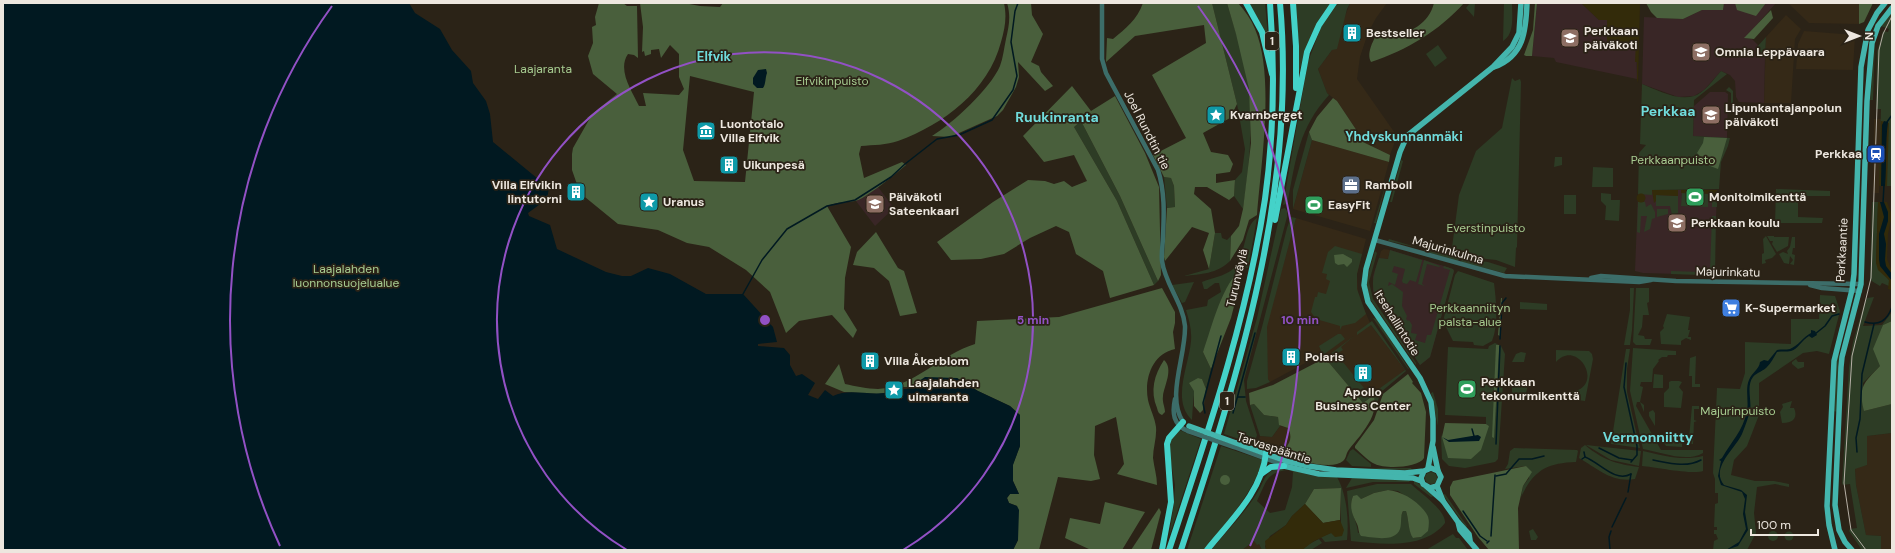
<svg xmlns="http://www.w3.org/2000/svg" width="1895" height="553" font-family="'DM Sans',sans-serif">
  <style>
    .built { fill: #352917 }
    .education { fill: #392626 }
    .green { fill: #2d3c25; fill-rule: evenodd }
    .forest { fill: #495f3c; fill-rule: evenodd }
    .sand { fill: #332b0a }
    .water { fill: #011921 }
    .lines { fill: none; stroke-linecap: round; stroke-linejoin: round }
    .stream { stroke: #011921; stroke-width: 1.5 }
    .minor { stroke: #3c6d69; stroke-width: 4.5 }
    .major { stroke: #44b5ad; stroke-width: 5.5 }
    .highway { stroke: #44d2c9; stroke-width: 6 }
    .tram { stroke: #b6b0a6; stroke-width: 1 }
    .minor-bridge { stroke: #3c6d69; stroke-width: 4.5 }
    .major-bridge { stroke: #44b5ad; stroke-width: 5.5 }
    .ring { fill: none; stroke: #9251c5; stroke-width: 2 }
    .labels { text-anchor: middle; stroke-width: 3.5; stroke-linejoin: round; paint-order: stroke }
    .shield { fill: #2b2317; stroke: #b3aca3; stroke-width: 1 }
    .shield-label { font-size: 11px; font-weight: bold; fill: #ede7df }
    .poi-label { font-size: 12px; font-weight: bold; fill: #ede7df; stroke: #2b2317; text-anchor: start }
    .park-label { font-size: 12px; fill: #a7cc91; stroke: #2b2317 }
    .street-label { font-size: 12px; fill: #ede7df; stroke: #2b2317 }
    .neighbourhood-label { font-size: 13px; font-weight: bold; fill: #70dcdc; stroke: #2b2317 }
    .quarter-label { font-size: 14px; font-weight: bold; fill: #70dcdc; stroke: #2b2317 }
    .centre { fill: #9251c5; stroke: #2b2317; stroke-width: 2 }
    .ring-label { font-size: 12px; text-anchor: middle; font-weight: bold; fill: #9251c5; stroke: #2b2317; stroke-width: 3.5; stroke-linejoin: round; paint-order: stroke }
  </style>
  <rect width="100%" height="100%" fill="#2b2317"/>
  <g class="built">
    <polygon points="1350,3 1387,3 1376,18 1368,33 1360,57 1357,79 1397,136 1390,155 1365,143 1337,101 1327,93 1318,69 1332,50"/>
    <polygon points="1788,3 1859,3 1859,24 1809,23"/>
    <polygon points="1786,15 1801,29 1795,39 1791,103 1764,103 1766,37"/>
    <polygon points="1804,31 1855,35 1853,70 1796,69 1798,44"/>
    <polygon points="1874,119 1881,119 1879,193 1873,193"/>
    <polygon points="1312,140 1389,162 1370,231 1293,209"/>
    <polygon points="1296,218 1366,239 1357,274 1358,295 1371,325 1405,370 1363,403 1322,354 1270,382 1268,379 1266,327"/>
    <polygon points="1384,249 1390,250 1388,259 1379,258 1381,251"/>
    <polygon points="1280,426 1288,428 1291,433 1290,444 1285,449 1259,440 1260,436 1272,437"/>
    <polygon points="1892,433 1892,550 1881,550 1881,536 1866,535 1856,485 1855,468 1867,465 1867,436"/>
    <polygon points="1254,541 1259,544 1262,550 1242,550"/>
  </g>
  <g class="education">
    <polygon points="1537,3 1581,3 1599,20 1607,20 1636,42 1637,79 1556,62 1554,58 1532,56"/>
    <polygon points="1724,3 1776,3 1745,38 1752,39 1758,45 1756,48 1765,56 1764,103 1739,102 1736,97 1735,81 1730,75 1721,71 1704,90 1694,96 1678,97 1642,84 1644,17 1683,19 1702,10 1723,10"/>
    <polygon points="1710,92 1725,92 1728,94 1727,138 1693,136 1694,106"/>
    <polygon points="878,187 894,208 875,226 856,201"/>
    <polygon points="1652,190 1717,190 1714,275 1643,273 1635,271 1638,194"/>
    <polygon points="1390,250 1444,266 1453,269 1454,271 1430,357 1420,365 1376,299 1373,291 1373,276 1379,258 1388,259"/>
  </g>
  <g class="green">
    <path d="M1212 3H1227C1235 31 1246 60 1249 89 1253 129 1249 169 1243 209L1234 196 1235 180 1242 172 1245 149 1237 104Z"/>
    <polygon points="1248,3 1265,3 1269,47 1260,22"/>
    <polygon points="1295,3 1331,3 1314,30 1304,54 1299,73 1299,44"/>
    <path d="M1338 3H1350L1347 9 1337 49 1332 50 1318 69 1327 93 1329 95C1299 128 1296 158 1288 200L1286 204 1283 205 1308 62 1321 27Z"/>
    <polygon points="1470,3 1475,3 1474,17 1466,8"/>
    <path d="M1504 3H1512C1512 15 1515 34 1503 41Z"/>
    <polygon points="1892,11 1892,186 1879,186 1881,109 1876,109 1877,52 1883,31 1888,32 1889,29 1881,26"/>
    <polygon points="1766,37 1765,56 1756,48"/>
    <polygon points="1875,42 1873,100 1870,100"/>
    <polygon points="1438,45 1447,58 1435,67 1426,54"/>
    <path d="M1721 71 1727 74 1694 100 1693 136 1730 138 1728 146 1721 162 1719 189 1652 190V195L1638 194 1639 153 1646 145 1640 144 1642 84C1657 90 1677 101 1694 96 1704 93 1714 79 1721 71Z"/>
    <polygon points="1512,78 1515,81 1520,79 1521,82 1517,247 1516,248 1515,267 1496,260 1451,255 1459,195 1476,151 1502,128"/>
    <polygon points="1729,87 1733,91 1733,102 1736,108 1733,111 1731,110 1731,93 1726,90"/>
    <polygon points="1081,121 1120,196 1158,281 1154,285 1117,201 1074,127"/>
    <polygon points="1309,132 1312,140 1293,209 1293,190"/>
    <polygon points="1555,157 1562,157 1562,165 1554,167"/>
    <polygon points="1401,160 1403,161 1392,202 1390,202"/>
    <polygon points="1593,167 1613,168 1613,187 1592,187"/>
    <polygon points="1164,177 1171,178 1174,186 1175,207 1167,208"/>
    <polygon points="1387,180 1376,223 1374,223"/>
    <polygon points="1776,189 1830,191 1830,196 1798,196 1798,217 1823,218 1822,223 1775,223"/>
    <polygon points="1601,193 1611,194 1611,200 1620,200 1619,221 1605,220 1606,206 1601,201"/>
    <polygon points="1682,193 1708,194 1708,207 1681,206"/>
    <rect x="1712" y="194" width="5" height="13"/>
    <rect x="1564" y="195" width="12" height="19"/>
    <polygon points="1656,195 1678,196 1678,213 1672,215 1670,206 1656,206"/>
    <polygon points="1638,202 1645,202 1646,207 1651,204 1655,212 1655,218 1652,219 1650,229 1644,232 1647,216 1641,216 1640,233 1637,232"/>
    <polygon points="1872,202 1878,202 1876,263 1889,280 1889,286 1882,283 1880,286 1870,280"/>
    <polygon points="1285,208 1287,211 1287,217 1244,380 1246,401 1257,435 1254,444 1224,434 1257,318 1281,209"/>
    <polygon points="1657,209 1668,209 1668,214 1657,217"/>
    <polygon points="1712,216 1716,216 1715,274 1708,275 1707,271 1710,271"/>
    <polygon points="1291,217 1296,218 1267,327 1268,379 1270,382 1256,388 1247,389 1247,381 1262,327 1287,228"/>
    <path d="M1257 218 1248 268 1244 267 1203 352 1211 369 1206 389 1202 379 1198 378C1193 392 1193 407 1192 420 1171 401 1189 365 1191 341 1192 330 1189 320 1186 310L1207 306 1208 300 1221 292 1219 283H1215L1207 289H1204L1202 282C1212 278 1224 276 1232 270 1247 257 1243 226 1257 218Z"/>
    <path d="M1215 233H1221L1222 238 1227 240 1231 236 1230 261C1217 274 1201 274 1184 276L1209 269Z"/>
    <polygon points="1766,236 1776,254 1772,258 1765,260 1766,263 1762,264 1762,254 1764,253 1763,239"/>
    <polygon points="1767,236 1774,236 1774,237 1789,237 1788,246 1777,252 1772,244 1773,241 1770,241"/>
    <polygon points="1792,237 1795,237 1795,248 1793,248 1792,254 1795,255 1794,265 1790,264 1793,260 1790,256 1789,264 1784,263 1779,254 1783,252 1788,254 1787,251 1790,247"/>
    <polygon points="1389,239 1419,248 1388,241"/>
    <polygon points="1335,246 1362,254 1357,274 1357,289 1366,314 1355,323 1342,326 1340,330 1340,326 1316,319 1311,312 1315,297 1317,297 1318,292 1326,294 1330,281 1326,279 1327,274 1322,273 1328,252"/>
    <path d="M1390 250 1422 260V261L1416 282 1410 280 1407 284 1403 283 1402 281 1405 269 1394 266 1392 272 1398 274 1395 285 1389 282 1388 286 1392 284 1403 292 1402 306 1407 316 1406 319 1408 321 1409 320 1412 325 1411 333 1417 334 1415 340 1425 343 1427 335H1431L1450 270 1443 268 1444 266 1453 269 1454 271 1430 357 1420 365 1376 299C1370 284 1374 273 1379 258L1388 259Z"/>
    <polygon points="1425,250 1459,258 1458,262 1424,251"/>
    <polygon points="1375,251 1377,253 1369,282 1373,299 1416,363 1416,365 1370,299 1366,282"/>
    <polygon points="1462,259 1488,262 1507,268 1504,273 1461,262"/>
    <polygon points="1424,260 1440,266 1439,267 1427,264 1422,284 1425,286 1418,284"/>
    <path d="M1458 271 1494 283C1496 300 1499 324 1492 341L1483 346 1474 345 1473 342 1453 341 1443 321 1455 275Z"/>
    <polygon points="1671,271 1701,272 1701,275 1671,274"/>
    <polygon points="1194,282 1185,302 1182,303 1172,285"/>
    <polygon points="1630,288 1634,288 1632,330 1630,345 1624,345 1630,310"/>
    <polygon points="1636,288 1649,288 1649,302 1647,303 1649,315 1643,315 1642,327 1638,335 1644,336 1645,339 1652,339 1650,345 1636,345 1633,342"/>
    <polygon points="1820,295 1835,296 1840,311 1829,354 1817,351 1803,353 1759,383 1759,415 1747,446 1734,460 1731,475 1755,481 1774,481 1789,484 1789,487 1775,484 1757,487 1754,513 1756,533 1747,550 1713,550 1714,541 1718,539 1716,534 1714,534 1714,530 1717,530 1717,527 1714,527 1715,504 1718,503 1718,493 1715,493 1715,479 1713,473 1717,388 1740,389 1745,373 1745,342 1791,344 1791,319 1819,319"/>
    <polygon points="1874,297 1863,326 1882,325 1892,312 1892,321 1883,325 1880,366 1863,383 1864,411 1892,404 1892,433 1867,436 1867,465 1855,469 1856,485 1866,535 1881,536 1881,550 1862,550 1849,531 1850,529 1857,528 1850,484 1843,485 1842,483 1849,367 1853,342 1865,301 1867,298"/>
    <polygon points="1520,302 1547,304 1547,310 1520,309"/>
    <polygon points="1667,314 1690,317 1688,330 1690,330 1688,337 1691,337 1691,340 1686,338 1681,341 1681,345 1661,344 1660,332 1664,328 1663,326"/>
    <polygon points="1373,318 1377,319 1409,369 1408,369"/>
    <polygon points="1372,321 1406,371 1381,392 1376,406 1374,395 1363,403 1325,358 1354,336 1341,347 1343,350 1338,353 1338,356 1368,393 1370,391 1372,394 1405,370 1371,325 1357,335 1357,332"/>
    <polygon points="1338,334 1341,334 1345,339 1323,355 1319,346"/>
    <polygon points="1495,343 1501,346 1505,354 1498,459 1495,462 1465,468 1449,466 1442,459 1441,437 1443,433 1442,437 1489,426 1486,424 1486,417 1445,415 1448,347 1488,349 1489,346"/>
    <path d="M1633 348 1676 351V355H1668L1667 357H1662L1658 360 1659 361 1653 369 1652 382H1641L1640 386 1643 387 1640 402 1644 405V412L1640 402H1637L1636 406 1661 450H1703V453C1686 463 1661 452 1643 449L1630 391Z"/>
    <polygon points="1626,349 1630,349 1627,369 1627,392 1640,448 1611,444"/>
    <polygon points="1839,349 1837,412 1834,411 1836,362"/>
    <path d="M1556 350 1589 351 1592 354 1593 359 1585 401 1563 398 1565 392C1609 393 1579 336 1556 362Z"/>
    <polygon points="1521,352 1526,353 1524,362 1512,362 1516,354"/>
    <polygon points="1696,356 1695,384 1700,384 1700,387 1692,387 1692,376 1689,376 1690,358"/>
    <polygon points="1796,359 1798,362 1804,362 1804,367 1798,369 1792,364 1792,362"/>
    <polygon points="1654,374 1663,375 1663,388 1653,388"/>
    <polygon points="1512,380 1528,385 1526,393 1512,393"/>
    <polygon points="1671,381 1679,381 1682,382 1679,387 1683,392 1681,408 1664,407 1664,393 1669,388 1669,382"/>
    <polygon points="1433,392 1438,409 1438,426 1431,393"/>
    <path d="M1792 401 1790 408H1794C1798 417 1794 423 1782 423L1780 412 1783 407 1782 404Z"/>
    <polygon points="1254,404 1264,415 1278,417 1280,426 1272,437 1260,436 1250,405"/>
    <polygon points="1692,406 1699,406 1699,409 1694,409 1694,420 1697,421 1694,422 1693,444 1692,444 1689,442 1689,438"/>
    <polygon points="1653,410 1655,413 1655,426 1649,416 1649,412"/>
    <polygon points="1179,430 1201,439 1169,537 1174,503 1175,485 1169,451 1171,440"/>
    <polygon points="1660,438 1682,440 1682,447 1666,446"/>
    <path d="M1585 445C1603 460 1616 464 1639 467L1635 479C1612 483 1598 469 1579 458L1581 448Z"/>
    <polygon points="1586,445 1641,451 1639,466 1611,460"/>
    <path d="M1221 446 1263 460C1252 495 1227 521 1204 550H1187Z"/>
    <path d="M1514 448 1577 450 1578 451 1576 462C1547 463 1534 470 1521 497L1523 486 1529 478 1526 466 1505 469 1508 464 1510 451Z"/>
    <polygon points="1353,449 1371,464 1371,467 1352,466 1346,460 1350,451"/>
    <path d="M1643 451C1664 456 1682 461 1703 456V471C1694 475 1654 467 1642 466Z"/>
    <polygon points="1378,468 1411,468 1412,470 1370,469"/>
    <path d="M1275 469 1288 470C1266 472 1266 483 1257 501L1270 513 1285 510 1292 487 1293 472 1291 470 1314 476 1337 477C1347 495 1349 520 1347 540L1325 542 1321 537 1331 533 1341 524V488L1314 489 1305 504 1292 516 1286 525 1270 536 1265 546 1266 550H1262L1259 544 1257 545 1254 541 1242 550H1211C1228 530 1247 511 1260 488 1264 480 1266 473 1275 469Z"/>
    <circle cx="1431" cy="478" r="6"/>
    <polygon points="1352,478 1411,479 1409,482 1373,482 1346,488"/>
    <polygon points="1414,480 1434,496 1431,497 1414,484"/>
    <path d="M1377 484H1411C1420 493 1446 510 1445 523 1424 550 1381 544 1351 541L1347 491ZM1388 490 1398 491 1417 504 1421 537 1414 538C1408 531 1409 520 1406 511H1403L1401 516 1358 533C1357 520 1348 509 1353 496L1361 499 1374 493Z"/>
    <polygon points="1445,494 1467,526 1466,527 1443,495"/>
    <polygon points="1533,529 1538,537 1536,540 1531,540 1529,531"/>
    <circle cx="1773" cy="536" r="5"/>
    <circle cx="1789" cy="536" r="4.5"/>
    <polygon points="1453,534 1456,538 1459,538 1468,550 1426,550"/>
    <polygon points="1319,539 1322,543 1311,550 1302,550 1309,544"/>
  </g>
  <g class="forest">
    <path d="M599 3H623L627 6H637L638 58 634 55 628 54C617 70 632 91 639 106H646L643 93 679 95 684 89 679 77V54L670 45 661 58 659 49 651 50V54L645 56 644 51 642 52 643 27 640 3H684L700 6 720 7 723 3H1004C1007 17 1005 28 1001 42 988 91 944 124 898 141 887 145 873 145 861 146L859 154 864 178 902 162 906 165C898 172 864 200 855 201 844 203 840 201 827 206L851 247 845 278 844 309 857 330 853 338 832 315 799 321 786 333 770 292 746 270 709 247 687 243 658 230 618 224 580 193 572 170V154L573 148 590 118H587L617 94 593 74 588 56 593 43 592 27 596 25 595 17ZM690 76 754 92 745 182 694 181 683 150Z"/>
    <path d="M1007 3H1031L1032 15 1043 34 1031 62 1039 66 1041 72 1053 86 1045 91 1018 62 1019 77 1016 87 1003 110 997 116 950 137 932 136C953 123 990 89 1000 66 1003 58 1004 48 1006 39 1009 26 1011 16 1007 3Z"/>
    <path d="M1143 3H1212L1237 104 1230 118 1203 133 1211 152 1228 155 1233 164 1230 172 1216 174V183L1235 180 1234 196 1229 200 1207 187H1195L1194 194 1211 209 1215 233 1209 269 1203 250 1209 233 1192 227 1165 261 1164 257 1167 208 1175 207 1174 186 1171 178 1164 177 1153 155 1186 138 1152 75 1206 43 1204 25 1135 36 1106 62 1107 38 1113 39C1126 28 1137 20 1143 3Z"/>
    <path d="M1227 3H1238C1245 11 1251 19 1255 29 1275 76 1261 163 1257 215L1249 220 1243 240 1230 261 1231 236 1239 226 1243 209 1251 143 1249 89 1236 34Z"/>
    <path d="M1434 3H1464C1439 31 1407 50 1371 62 1366 52 1374 40 1378 31L1392 38C1410 32 1429 24 1434 3Z"/>
    <polygon points="1535,3 1537,3 1532,56 1526,56 1524,55 1533,30"/>
    <polygon points="1646,3 1724,3 1723,10 1702,10 1683,19 1657,18 1651,12"/>
    <polygon points="1735,3 1766,3 1756,16 1737,10"/>
    <polygon points="1859,3 1873,3 1864,22 1859,24"/>
    <polygon points="1771,10 1773,18 1754,39 1744,38"/>
    <polygon points="1072,86 1091,111 1115,96 1145,153 1159,187 1161,275 1158,281 1120,196 1081,121 1074,127 1117,201 1154,285 1110,298 1103,271 1076,254 1069,232 1056,226 1030,238 1004,254 981,259 951,260 937,242 993,202 1028,180 1045,181 1054,184 1064,181 1072,187 1087,181 1074,155 1044,162 1023,136"/>
    <polygon points="1333,98 1337,101 1365,143 1390,155 1389,162 1312,140 1309,132 1317,117"/>
    <polygon points="1704,137 1727,138 1718,169 1710,166 1697,153 1703,143"/>
    <polygon points="876,232 898,268 904,271 917,313 900,316 889,281 874,268 853,265 857,252"/>
    <polygon points="1343,254 1352,259 1352,262 1347,267 1344,264 1338,265 1335,263 1334,255"/>
    <path d="M1244 267 1231 318 1211 369 1203 352C1212 327 1222 282 1244 267Z"/>
    <path d="M1162 288 1175 312V323L1173 332 1175 349C1152 354 1144 379 1148 400 1150 409 1155 418 1156 427 1157 437 1153 448 1153 458 1154 467 1157 476 1157 485L1117 474 1124 464 1116 417 1095 426 1094 455 1100 479 1091 481 1058 477 1039 550H1013L1018 540 1017 506 1009 503 1007 498 1010 494H1019L1013 481V464L1020 446V415L1010 406 978 391 957 378 922 380 910 387H901L889 392 879 394 844 392 825 384 839 364 845 384C855 386 868 389 878 389 914 387 941 354 975 344L977 321 1059 317Z"/>
    <polygon points="1501,298 1502,298 1500,336 1498,335"/>
    <path d="M1892 321V359L1891 362 1892 365V404L1864 411C1858 386 1864 383 1880 366L1873 349 1883 325Z"/>
    <polygon points="1496,345 1499,345 1499,350 1494,438 1492,437"/>
    <path d="M1325 358 1363 403 1374 395C1377 413 1370 422 1360 436 1356 441 1352 445 1348 451 1346 454 1346 459 1343 461 1329 474 1275 452 1258 446L1259 440 1285 449C1291 442 1292 436 1288 428L1279 425 1278 417 1264 415 1254 404 1250 405 1249 393 1273 385Z"/>
    <path d="M1164 360C1174 369 1164 386 1163 396 1162 402 1165 407 1165 412L1162 415C1159 414 1158 412 1157 408 1150 391 1154 375 1164 360Z"/>
    <path d="M1408 374 1413 382 1412 383 1421 393 1426 412 1424 458C1418 468 1385 469 1375 464 1368 461 1361 453 1355 448V446L1374 420 1383 394Z"/>
    <polygon points="1198,378 1202,379 1206,389 1203,410 1200,413 1194,406 1194,391 1189,383"/>
    <polygon points="1445,423 1486,424 1489,426 1481,450 1471,459 1448,458 1442,437"/>
    <polygon points="1526,466 1532,472 1523,486 1518,508 1519,550 1489,550 1478,537 1450,495 1450,487 1453,481"/>
    <circle cx="1225" cy="480" r="5"/>
    <polygon points="1341,488 1340,520 1323,523 1305,504 1314,489"/>
    <path d="M1388 490C1401 491 1418 501 1426 513 1430 518 1429 525 1428 531L1421 537 1413 538C1408 531 1409 520 1406 511H1403C1400 516 1402 523 1400 529 1395 543 1372 537 1361 536 1358 532 1359 528 1357 524 1352 514 1349 507 1353 496L1357 495 1361 499 1374 493Z"/>
    <polygon points="1105,502 1145,512 1122,550 1091,550 1065,538 1070,518 1100,524"/>
    <polygon points="1159,508 1161,512 1151,550 1131,550"/>
  </g>
  <g class="sand">
    <polygon points="1581,3 1640,3 1638,83 1637,79 1637,62 1635,62 1636,42 1607,42 1607,20 1599,20"/>
    <polygon points="1881,121 1889,123 1887,186 1879,186"/>
    <polygon points="1652,190 1678,190 1678,196 1656,195 1656,201 1654,203"/>
    <polygon points="1681,190 1717,190 1717,194 1681,193"/>
    <circle cx="1641" cy="198" r="4.5"/>
    <polygon points="1878,202 1887,202 1892,215 1888,234 1887,259 1892,271 1892,290 1888,289 1889,280 1878,270 1876,263"/>
    <polygon points="1305,504 1323,523 1340,520 1344,530 1342,536 1335,537 1331,533 1314,541 1302,550 1266,550 1265,541 1286,525 1292,516"/>
  </g>
  <g class="water">
    <path d="M3 3H409L415 13 440 29 452 50 471 71 473 83 486 101 490 114 493 142 549 188 547 199 528 213 529 216 550 225 557 249 606 272 622 276H631L648 268 670 274 706 294H743L773 327 777 342 758 344V346L784 348 790 355V365L796 376 802 374 815 383 808 395 818 399 825 390 833 396C851 387 873 398 893 391L896 394V389H907L925 377 957 378 978 391 1010 406 1020 415V446L1013 465V481L1019 494H1010L1007 498 1009 503 1017 506 1019 510 1018 540 1013 550H3Z"/>
    <path d="M766 69 767 73C765 78 766 84 763 88H757L753 84V78L758 70Z"/>
    <path d="M1884 121 1888 122C1885 143 1887 165 1885 186H1881L1882 125Z"/>
    <polygon points="1880,202 1884,202 1888,212 1888,221 1884,234 1886,244 1885,260 1886,266 1892,274 1892,281 1880,266 1879,259 1879,234 1884,217"/>
    <path d="M1811 330 1815 331 1817 335 1812 338 1809 336C1802 340 1798 349 1791 351 1787 352 1782 351 1777 352 1774 357 1771 363 1767 367 1764 371 1757 372 1753 377 1746 386 1752 401 1750 411 1748 419 1745 426 1742 434 1735 449 1710 468 1724 485L1741 490 1747 495 1745 512 1748 530 1738 546 1726 550 1739 542 1746 529 1743 514 1745 499 1742 492 1721 485 1718 476 1721 461 1719 460 1722 458C1731 442 1743 431 1747 411 1749 402 1745 389 1749 380 1752 372 1759 370 1760 362L1764 360 1768 361 1777 350C1781 349 1786 350 1790 349 1798 346 1803 337 1811 333Z"/>
    <polygon points="1478,435 1481,437 1479,441 1449,442 1442,437 1448,440"/>
  </g>
  <g class="lines">
    <g class="stream">
      <polyline points="1887,122 1892,115"/>
      <polyline points="1883,203 1884,185"/>
      <polyline points="743,294 762,260 787,229 827,206 855,200 891,177 905,164 937,139 959,135 992,120 1013,90 1017,76 1011,42 1015,11 1018,3"/>
      <path d="M1865 322C1879 326 1887 321 1892 307"/>
      <polyline points="1815,334 1825,326 1832,316 1839,314"/>
      <polyline points="1500,339 1502,303 1506,298"/>
      <polyline points="1626,363 1624,387 1637,446 1637,455 1631,462"/>
      <polyline points="1238,397 1245,397"/>
      <polyline points="1205,413 1203,403 1221,336"/>
      <polyline points="1233,413 1255,333"/>
      <polyline points="1472,429 1474,436"/>
      <polyline points="1496,444 1500,346"/>
      <polyline points="1599,448 1619,458 1632,460"/>
      <polyline points="1584,452 1585,457"/>
      <polyline points="1857,452 1856,438 1860,419 1862,374 1874,324"/>
      <path d="M1582 459 1585 457C1599 462 1615 483 1631 474"/>
      <path d="M1653 460C1669 463 1686 468 1701 460"/>
      <polyline points="1496,476 1506,474 1519,459 1532,459 1544,456"/>
      <polyline points="1628,492 1631,474"/>
      <polyline points="1463,511 1480,536 1487,541"/>
      <polyline points="1612,527 1626,498"/>
      <polyline points="1491,536 1495,475"/>
      <polyline points="1487,543 1489,541"/>
      <polyline points="1610,550 1609,537 1611,531"/>
    </g>
    <g class="minor">
      <path d="M1102 3V59L1106 73 1158 170C1165 192 1164 214 1163 237 1163 244 1161 253 1162 261 1165 284 1183 303 1185 326 1186 356 1166 396 1183 422"/>
      <polyline points="1375,240 1505,276 1639,282 1651,280"/>
      <polyline points="1591,278 1601,276 1676,281 1861,284"/>
      <polyline points="1810,285 1822,288 1860,291"/>
      <path d="M1175 399C1172 413 1173 425 1188 431"/>
      <polyline points="1234,447 1283,465"/>
    </g>
    <g class="major">
      <path d="M1494 67C1524 56 1526 31 1527 3"/>
      <polyline points="1236,443 1286,461 1308,466 1336,470 1405,473 1424,471 1431,468 1438,471 1441,477 1437,486 1430,488 1423,484 1421,478 1424,471"/>
      <polyline points="1433,447 1438,471"/>
      <polyline points="1284,466 1319,474 1413,478 1421,481"/>
      <polyline points="1428,468 1433,441 1433,419 1431,402 1420,378 1368,302 1364,285 1366,269 1400,152 1407,136 1493,67 1512,47 1519,33 1521,3"/>
      <polyline points="1437,486 1443,501 1458,522 1460,530 1477,550"/>
      <polyline points="1427,487 1443,501"/>
      <polyline points="1459,523 1469,534 1470,540"/>
      <polyline points="1835,550 1829,525 1827,506 1834,361 1852,290 1854,274 1861,67 1868,30 1877,13 1885,3"/>
      <polyline points="1852,550 1845,542 1839,530 1835,505 1841,367 1842,357 1861,284 1867,101 1872,43 1878,26 1892,8"/>
    </g>
    <g class="highway">
      <polyline points="1246,3 1262,32 1272,74"/>
      <polyline points="1293,3 1296,46 1296,88"/>
      <polyline points="1275,220 1307,52 1319,25 1334,3"/>
      <polyline points="1261,474 1271,467 1284,466"/>
      <polyline points="1162,550 1171,502 1167,444 1169,438 1183,422"/>
      <path d="M1169 550C1207 435 1247 319 1265 199 1274 134 1275 69 1270 3"/>
      <path d="M1181 550C1239 373 1297 191 1280 3"/>
      <path d="M1207 550C1230 521 1262 492 1266 453"/>
    </g>
    <polyline class="tram" points="1866,550 1851,530 1844,483 1852,356 1871,278 1879,50 1883,34 1892,16"/>
    <polyline class="minor-bridge" points="1188,431 1234,447"/>
    <polyline class="major-bridge" points="1189,426 1236,443"/>
  </g>
  <g class="ring">
    <path d="M627 550A268 268 0 1 1 903 550"/>
    <path d="M280 546A535 535 0 0 1 332 6M1198 6A535 535 0 0 1 1250 546"/>
  </g>
  <defs>
    <symbol id="building-square" viewBox="-11 -11 22 22"><rect x="-9" y="-9" width="18" height="18" rx="4" fill="#0f9aa8" stroke="#2b2317"/><path d="M-4-6H4V6H1V3H-1V6H-4ZM-2.5-4.3h1.7v1.8h-1.7ZM.8-4.3h1.7v1.8H.8ZM-2.5-1h1.7V.8h-1.7ZM.8-1h1.7V.8H.8Z" fill="#fff"/></symbol>
    <symbol id="school-square" viewBox="-11 -11 22 22"><rect x="-9" y="-9" width="18" height="18" rx="4" fill="#8d6e63" stroke="#2b2317"/><path d="M0-5L7-2L0 1L-7-2ZM-4 1L0 2.5L4 1V4Q0 6-4 4Z" fill="#fff"/></symbol>
    <symbol id="sight-square" viewBox="-11 -11 22 22"><rect x="-9" y="-9" width="18" height="18" rx="4" fill="#0f9aa8" stroke="#2b2317"/><path d="M0-6L1.8-2.2L6-1.7L2.9 1.2L3.7 5.4L0 3.3L-3.7 5.4L-2.9 1.2L-6-1.7L-1.8-2.2Z" fill="#fff"/></symbol>
    <symbol id="museum-square" viewBox="-11 -11 22 22"><rect x="-9" y="-9" width="18" height="18" rx="4" fill="#0f9aa8" stroke="#2b2317"/><path d="M0-6L6-3V-2H-6V-3ZM-5-1h2V3h-2ZM-1-1h2V3h-2ZM3-1h2V3H3ZM-6 4H6V6H-6Z" fill="#fff"/></symbol>
    <symbol id="station-square" viewBox="-11 -11 22 22"><rect x="-9" y="-9" width="18" height="18" rx="4" fill="#1a4fb4" stroke="#2b2317"/><path d="M-3-6H3Q5-6 5-4V2Q5 4 3 4L4.5 6H3L1.5 4h-3L-3 6H-4.5L-3 4Q-5 4-5 2V-4Q-5-6-3-6ZM-3.5-4v3h7v-3ZM-3.5 1v1.5H-2V1ZM2 1v1.5H3.5V1Z" fill="#fff"/></symbol>
    <symbol id="office-square" viewBox="-11 -11 22 22"><rect x="-9" y="-9" width="18" height="18" rx="4" fill="#5c6f8a" stroke="#2b2317"/><path d="M-6-3h4V-5.5h4V-3h4V5H-6ZM-1-4.5V-3h2v-1.5ZM-6 0V1H6V0Z" fill="#fff"/></symbol>
    <symbol id="stadium-square" viewBox="-11 -11 22 22"><rect x="-9" y="-9" width="18" height="18" rx="4" fill="#2e9e5b" stroke="#2b2317"/><path d="M0-5a6.5 5 0 1 0 0 10a6.5 5 0 1 0 0-10ZM-3.5-1.8h7v3.6h-7Z" fill="#fff"/></symbol>
    <symbol id="supermarket-square" viewBox="-11 -11 22 22"><rect x="-9" y="-9" width="18" height="18" rx="4" fill="#3f7fe0" stroke="#2b2317"/><path d="M-6-5.5h2.5l.6 2H6L4.5 2H-2.5L-4.4-4H-6ZM-1.5 3.2a1.3 1.3 0 1 0 .1 0ZM3 3.2a1.3 1.3 0 1 0 .1 0Z" fill="#fff"/></symbol>
  </defs>
  <g fill-rule="evenodd">
    <use href="#building-square" x="1341" y="22" width="22" height="22"/>
    <use href="#school-square" x="1559" y="27" width="22" height="22"/>
    <use href="#school-square" x="1690" y="41" width="22" height="22"/>
    <use href="#sight-square" x="1205" y="104" width="22" height="22"/>
    <use href="#school-square" x="1700" y="104" width="22" height="22"/>
    <use href="#museum-square" x="695" y="120" width="22" height="22"/>
    <use href="#station-square" x="1865" y="143" width="22" height="22"/>
    <use href="#building-square" x="718" y="154" width="22" height="22"/>
    <use href="#office-square" x="1340" y="174" width="22" height="22"/>
    <use href="#building-square" x="565" y="181" width="22" height="22"/>
    <use href="#stadium-square" x="1684" y="186" width="22" height="22"/>
    <use href="#sight-square" x="638" y="191" width="22" height="22"/>
    <use href="#school-square" x="864" y="193" width="22" height="22"/>
    <use href="#stadium-square" x="1303" y="194" width="22" height="22"/>
    <use href="#school-square" x="1666" y="212" width="22" height="22"/>
    <use href="#supermarket-square" x="1720" y="297" width="22" height="22"/>
    <use href="#building-square" x="1280" y="346" width="22" height="22"/>
    <use href="#building-square" x="859" y="350" width="22" height="22"/>
    <use href="#building-square" x="1352" y="362" width="22" height="22"/>
    <use href="#stadium-square" x="1456" y="378" width="22" height="22"/>
    <use href="#sight-square" x="883" y="379" width="22" height="22"/>
  </g>
  <g class="labels">
    <g class="shield">
      <rect x="1265" y="32" width="14" height="18" rx="3"/>
      <rect x="1220" y="392" width="14" height="18" rx="3"/>
    </g>
    <g class="shield-label">
      <text x="1272" y="45">1</text>
      <text x="1227" y="405">1</text>
    </g>
    <g class="poi-label">
      <text x="1584" y="35">Perkkaan<tspan x="1584" dy="14">päiväkoti</tspan></text>
      <text x="1366" y="37">Bestseller</text>
      <text x="1715" y="56">Omnia Leppävaara</text>
      <text x="1725" y="112">Lipunkantajanpolun<tspan x="1725" dy="14">päiväkoti</tspan></text>
      <text x="1230" y="119">Kvarnberget</text>
      <text x="720" y="128">Luontotalo<tspan x="720" dy="14">Villa Elfvik</tspan></text>
      <text x="1862" y="158" text-anchor="end">Perkkaa</text>
      <text x="743" y="169">Uikunpesä</text>
      <text x="562" y="189" text-anchor="end">Villa Elfvikin<tspan x="562" dy="14">lintutorni</tspan></text>
      <text x="1365" y="189">Ramboll</text>
      <text x="889" y="201">Päiväkoti<tspan x="889" dy="14">Sateenkaari</tspan></text>
      <text x="1709" y="201">Monitoimikenttä</text>
      <text x="663" y="206">Uranus</text>
      <text x="1328" y="209">EasyFit</text>
      <text x="1691" y="227">Perkkaan koulu</text>
      <text x="1745" y="312">K-Supermarket</text>
      <text x="1305" y="361">Polaris</text>
      <text x="884" y="365">Villa Åkerblom</text>
      <text x="1481" y="386">Perkkaan<tspan x="1481" dy="14">tekonurmikenttä</tspan></text>
      <text x="908" y="387">Laajalahden<tspan x="908" dy="14">uimaranta</tspan></text>
      <text x="1363" y="396" text-anchor="middle">Apollo<tspan x="1363" dy="14">Business Center</tspan></text>
    </g>
    <g class="park-label">
      <text x="543" y="73">Laajaranta</text>
      <text x="832" y="85">Elfvikinpuisto</text>
      <text x="1673" y="164">Perkkaanpuisto</text>
      <text x="1486" y="232">Everstinpuisto</text>
      <text x="346" y="273">Laajalahden<tspan x="346" dy="14">luonnonsuojelualue</tspan></text>
      <text x="1470" y="312">Perkkaanniityn<tspan x="1470" dy="14">palsta-alue</tspan></text>
      <text x="1738" y="415">Majurinpuisto</text>
    </g>
    <g class="street-label">
      <text transform="translate(1147 130) rotate(63)" y="4">Joel Rundtin tie</text>
      <text transform="translate(1448 250) rotate(16)" y="4">Majurinkulma</text>
      <text transform="translate(1842 250) rotate(-87)" y="4">Perkkaantie</text>
      <text transform="translate(1728 272) rotate(1)" y="4">Majurinkatu</text>
      <text transform="translate(1237 278) rotate(-77)" y="4">Turunväylä</text>
      <text transform="translate(1397 323) rotate(58)" y="4">Itsehallintotie</text>
      <text transform="translate(1274 448) rotate(18)" y="4">Tarvaspääntie</text>
    </g>
    <g class="neighbourhood-label">
      <text x="714" y="61">Elfvik</text>
      <text x="1404" y="141">Yhdyskunnanmäki</text>
    </g>
    <g class="quarter-label">
      <text x="1668" y="116">Perkkaa</text>
      <text x="1057" y="122">Ruukinranta</text>
      <text x="1648" y="442">Vermonniitty</text>
    </g>
  </g>
  <circle cx="765" cy="320" r="6" class="centre"/>
  <g class="ring-label">
    <text x="1033" y="324">5 min</text>
    <text x="1300" y="324">10 min</text>
  </g>
  <rect width="1895" height="553" fill="none" stroke="#ede7df" stroke-width="8"/>
  <g transform="translate(1859 36) rotate(90)" stroke="#2b2317" stroke-width="3" paint-order="stroke">
  <path d="M0-3L7 15L0 10L-7 15Z" fill="#ede7df"/>
  <text y="-6" font-size="11" font-weight="bold" text-anchor="middle" fill="#ede7df">N</text>
  </g>
  <path d="M1751 529v6h67v-6" fill="none" stroke="#ede7df" stroke-width="2"/>
  <text x="1757" y="529" font-size="12" fill="#ede7df" stroke="#2b2317" stroke-width="3" paint-order="stroke">100 m</text>
</svg>
